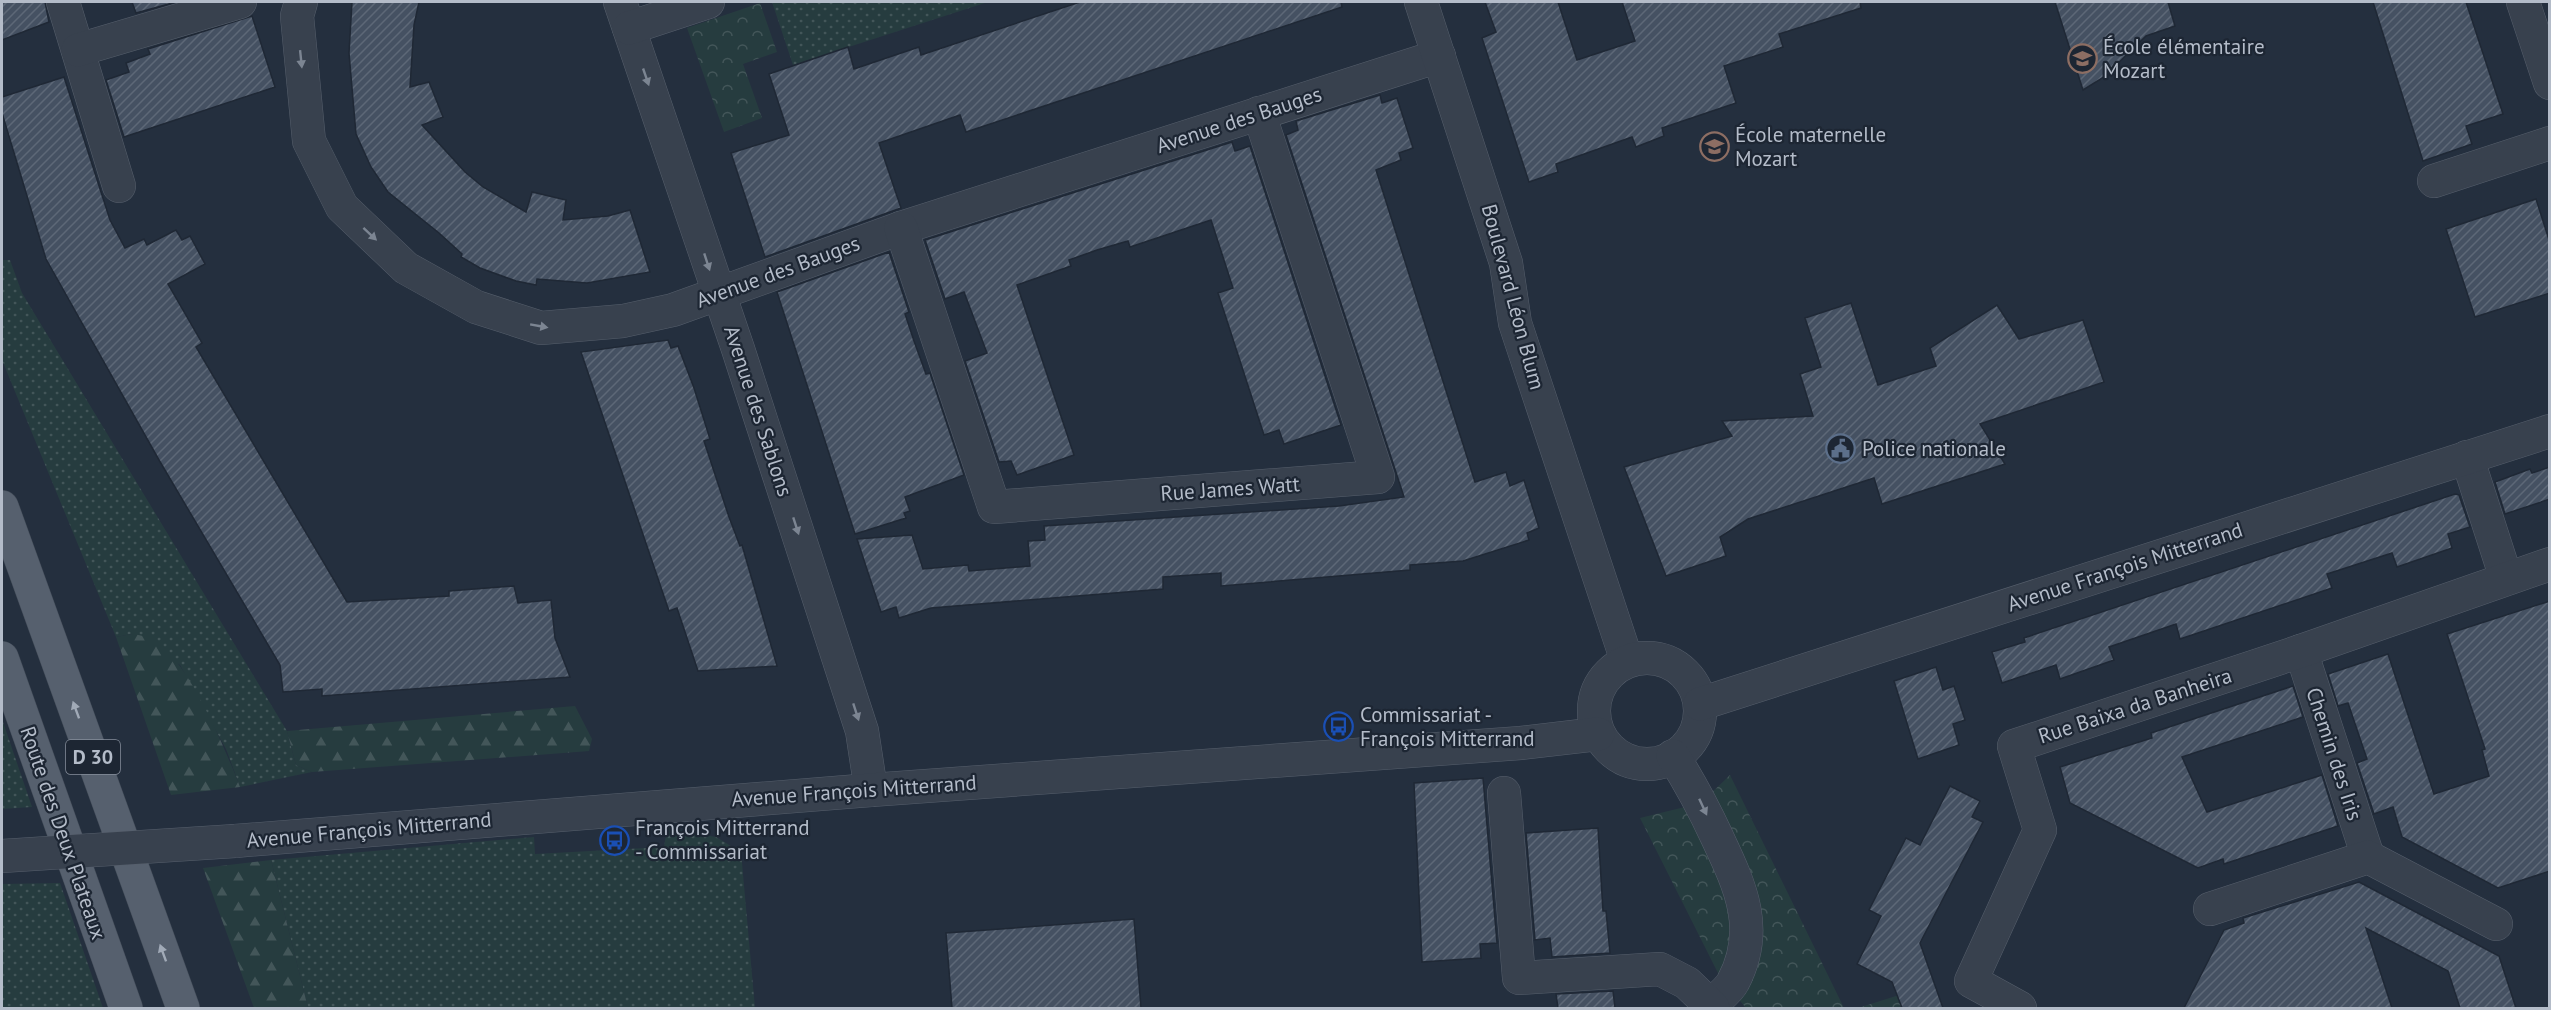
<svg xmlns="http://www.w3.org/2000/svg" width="2551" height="1010" font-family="'PT Sans',sans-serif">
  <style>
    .grass { fill: url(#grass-dots) }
    .forest { fill: url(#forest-firs) }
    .park { fill: url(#park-crowns) }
    .building { fill: url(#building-hatch); stroke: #1f2835; stroke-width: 1.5 }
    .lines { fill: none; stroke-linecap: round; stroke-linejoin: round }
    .minor-casing { stroke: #565f6c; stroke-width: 34 }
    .major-casing { stroke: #414a57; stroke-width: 34 }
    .minor { stroke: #38414e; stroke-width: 33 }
    .major { stroke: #56606e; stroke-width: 33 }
    .minor-bridge-casing { stroke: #565f6c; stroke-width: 34; stroke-linecap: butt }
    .minor-bridge { stroke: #38414e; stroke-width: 33 }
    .oneway { fill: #7c8592 }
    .oneway2 { fill: #a1aab7 }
    .labels { text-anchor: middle; stroke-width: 4.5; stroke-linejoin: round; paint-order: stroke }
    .shield { fill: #1d2633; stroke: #878f9c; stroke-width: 1.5 }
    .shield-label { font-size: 20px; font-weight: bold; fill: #b4bcc9 }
    .poi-label { font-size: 21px; fill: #b4bcc9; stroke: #1d2633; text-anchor: start }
    .street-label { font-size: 21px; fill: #b4bcc9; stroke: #1d2633 }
  </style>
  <defs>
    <pattern id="grass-dots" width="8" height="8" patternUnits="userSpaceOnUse" patternTransform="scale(1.5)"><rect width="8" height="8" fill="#263c3f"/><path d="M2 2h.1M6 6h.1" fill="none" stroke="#435659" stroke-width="1.8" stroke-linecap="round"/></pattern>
    <pattern id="forest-firs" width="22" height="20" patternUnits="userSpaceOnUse" patternTransform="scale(1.5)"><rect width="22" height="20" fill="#263c3f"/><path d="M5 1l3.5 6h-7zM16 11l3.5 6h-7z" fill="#435659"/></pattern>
    <pattern id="park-crowns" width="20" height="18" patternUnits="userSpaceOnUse" patternTransform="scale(1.5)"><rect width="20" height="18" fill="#263c3f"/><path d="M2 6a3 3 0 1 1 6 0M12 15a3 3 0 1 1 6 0" fill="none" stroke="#435659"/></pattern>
    <pattern id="building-hatch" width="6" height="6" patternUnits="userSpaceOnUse" patternTransform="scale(1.5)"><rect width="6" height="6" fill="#455162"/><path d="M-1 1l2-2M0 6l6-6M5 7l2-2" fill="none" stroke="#5d6877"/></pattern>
  </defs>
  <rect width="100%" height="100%" fill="#242f3e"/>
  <g class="grass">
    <polygon points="772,2 988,2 793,65"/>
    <polygon points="2,260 10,260 22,293 287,731 296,765 312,772 240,787 226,749 180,665 132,634 116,637 2,360"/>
    <polygon points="2,719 32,807 2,809"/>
    <polygon points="667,828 716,837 741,852 755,1008 308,1008 271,860 534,837 535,854 664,847"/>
    <polygon points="60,883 103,1008 2,1008 2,884"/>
  </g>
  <g class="forest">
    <path d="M132 634C138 635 146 636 151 638 187 656 226 750 240 787L171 795 116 637Z"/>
    <polygon points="575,706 592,739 589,751 312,772 296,765 287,731"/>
    <polygon points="271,860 308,1008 254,1008 203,868"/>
  </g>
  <g class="park">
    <polygon points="760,3 777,52 743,64 762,118 724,132 687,28"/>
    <polygon points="1730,775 1844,1008 1746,1008 1720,977 1640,818 1701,803"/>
    <polygon points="1934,984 1938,996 1900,1008 1858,1008"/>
  </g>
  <g class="building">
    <polygon points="2,2 45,2 49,22 2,40"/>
    <polygon points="132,2 176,2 136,13"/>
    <polygon points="352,2 419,2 414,25 410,87 429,82 443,117 422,125 465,172 483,187 526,212 532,192 566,200 563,220 608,216 630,210 650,272 587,283 537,279 536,285 516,281 480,268 461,257 462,254 439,233 388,192 371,167 356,134 349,53"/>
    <polygon points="1080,2 1341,2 1342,7 966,132 960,115 879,143 901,208 765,257 731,153 789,135 769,74 848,47 854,69 919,47 921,55"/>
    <polygon points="1485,2 1558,2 1577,60 1635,41 1622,2 1860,2 1861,8 1779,34 1783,47 1724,66 1736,103 1662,128 1664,136 1636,147 1632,137 1556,164 1558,172 1529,182 1482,38 1496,32"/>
    <polygon points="2055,2 2168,2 2175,26 2146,36 2104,77 2083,90"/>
    <polygon points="2373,2 2466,2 2503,114 2466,126 2472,144 2423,161"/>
    <polygon points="252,16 275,87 124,137 106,80 129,72 126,63 150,54 148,49"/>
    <polygon points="64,77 110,220 125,248 144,239 147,245 176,230 182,240 190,236 205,264 168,284 202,343 196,347 347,602 449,596 449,591 514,586 518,603 551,600 555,638 570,677 322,696 322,689 283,692 280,665 159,460 46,259 2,113 2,97"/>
    <polygon points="1380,95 1382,103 1397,98 1413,148 1399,153 1401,160 1376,170 1475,482 1506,472 1510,486 1524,480 1539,528 1527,533 1529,540 1463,561 1410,565 1410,570 1221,586 1221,573 1163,577 1163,589 931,608 899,618 896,607 881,612 857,539 912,535 923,569 968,565 969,571 1030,566 1028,541 1045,540 1044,526 1339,506 1404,497 1286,135 1298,130 1296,121"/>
    <polygon points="1232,142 1235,151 1250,146 1341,425 1284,444 1279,430 1264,435 1218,293 1233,288 1211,220 1130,247 1128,241 1097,250 1069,260 1071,266 1017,285 1074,455 1017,475 1011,461 999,462 965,361 987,353 964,292 945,299 925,240"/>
    <polygon points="2536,199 2550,243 2550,293 2475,317 2446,229"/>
    <polygon points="889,252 909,312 905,314 914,341 926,374 930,373 964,475 905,497 910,511 904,513 906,518 855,534 777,292"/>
    <polygon points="1851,303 1878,385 1936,366 1930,348 1997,305 2019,339 2083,320 2104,382 1980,424 2005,464 1882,504 1874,478 1748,519 1720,537 1726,556 1666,576 1624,467 1732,436 1722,421 1813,416 1800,374 1821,367 1805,318"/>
    <polygon points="668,340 671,348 678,346 694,388 710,439 704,441 729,517 740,546 742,545 777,666 698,671 677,608 669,611 581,352"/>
    <polygon points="2550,467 2550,499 2505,514 2495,482 2530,469 2532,473"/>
    <polygon points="2455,494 2459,495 2470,527 2448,534 2452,548 2397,567 2392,553 2327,574 2332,588 2180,639 2176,624 2109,647 2114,660 2060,679 2056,665 2002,683 1992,652 2025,642 2024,638"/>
    <polygon points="2550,601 2550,871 2498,888 2402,837 2393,807 2374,814 2357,763 2367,759 2348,703 2338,706 2328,674 2388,654 2434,794 2489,776 2482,750 2485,749 2447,634"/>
    <polygon points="1936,667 1943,690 1954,686 1965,720 1953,724 1959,745 1918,759 1894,681"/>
    <polygon points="2293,686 2303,717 2182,757 2207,812 2322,775 2338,826 2224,864 2223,859 2198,868 2070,803 2060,767 2152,738 2151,733"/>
    <polygon points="1483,778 1497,943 1480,944 1481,958 1422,962 1414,783"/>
    <polygon points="1950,786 1980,801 1972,817 1983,822 1920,943 1943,1008 1902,1008 1892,982 1857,964 1881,916 1869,910 1906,838 1920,845"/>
    <polygon points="1598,828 1603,911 1606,911 1610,953 1552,957 1550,938 1535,940 1526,833"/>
    <polygon points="2359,882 2499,956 2516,1008 2460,1008 2448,971 2366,928 2392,1008 2184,1008 2224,930 2244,923 2243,918"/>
    <polygon points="1134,919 1141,1008 952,1008 946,933"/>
    <polygon points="1613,991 1615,1008 1558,1008 1556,994"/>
  </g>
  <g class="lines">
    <defs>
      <g id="minor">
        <polyline points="63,2 119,186"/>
        <polyline points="301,2 297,16 309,141 342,207 406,268 476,307 541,328 623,321 673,310 901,228 1439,56"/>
        <polyline points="620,2 738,349 862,731 871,790"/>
        <polyline points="1421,2 1506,263 1515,323 1627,661"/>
        <polyline points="2523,2 2550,83"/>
        <polyline points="629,28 708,2"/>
        <polyline points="78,50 240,2"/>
        <polyline points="2434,181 2550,143"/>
        <polyline points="901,228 994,507 1378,477 1259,113"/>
        <polyline points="2467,457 2506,578"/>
        <polyline points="2301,651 2368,857"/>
        <circle cx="1647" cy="711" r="53"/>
        <polyline points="1700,704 2550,431"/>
        <path d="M1673 756C1690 783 1704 809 1717 837 1740 886 1761 929 1733 982 1729 990 1718 998 1711 1005"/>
        <polyline points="1504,793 1519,978 1660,969 1687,983 1713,1008"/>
        <polyline points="235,841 871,790 1521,743 1598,734"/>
        <polyline points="2210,909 2368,857 2496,924"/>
        <polyline points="2020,1008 1971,981 2040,830 2014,746 2301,651 2550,564"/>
      </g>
      <g id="major">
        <polyline points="2,507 183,1008"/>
        <polyline points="2,658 126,1008"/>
      </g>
    </defs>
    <use href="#minor" class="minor-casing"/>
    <use href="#major" class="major-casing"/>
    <use href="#minor" class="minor"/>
    <use href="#major" class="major"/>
    <defs>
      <polyline id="minor-bridge" points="2,856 235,841"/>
    </defs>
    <use href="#minor-bridge" class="minor-bridge-casing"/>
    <use href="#minor-bridge" class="minor-bridge"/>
  </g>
  <defs><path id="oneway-solid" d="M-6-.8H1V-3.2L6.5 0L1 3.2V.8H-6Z" transform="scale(1.5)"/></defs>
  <g class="oneway">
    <use href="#oneway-solid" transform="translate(301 59) rotate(84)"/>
    <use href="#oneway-solid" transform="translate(646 77) rotate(71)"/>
    <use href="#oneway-solid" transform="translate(370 234) rotate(43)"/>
    <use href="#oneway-solid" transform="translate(707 262) rotate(72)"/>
    <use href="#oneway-solid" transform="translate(539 326) rotate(10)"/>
    <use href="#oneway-solid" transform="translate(796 526) rotate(72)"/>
    <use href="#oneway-solid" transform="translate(856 712) rotate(72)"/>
    <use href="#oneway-solid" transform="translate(1703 807) rotate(65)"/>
  </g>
  <g class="oneway2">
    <use href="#oneway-solid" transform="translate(76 710) rotate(-110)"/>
    <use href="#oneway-solid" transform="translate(163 953) rotate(-110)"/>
  </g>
  <defs>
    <symbol id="school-ring" viewBox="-11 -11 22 22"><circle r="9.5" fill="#1d2633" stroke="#8d6e63" stroke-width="1.5"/><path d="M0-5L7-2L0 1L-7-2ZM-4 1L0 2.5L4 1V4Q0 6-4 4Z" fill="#8d6e63"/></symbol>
    <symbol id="civic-ring" viewBox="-11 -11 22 22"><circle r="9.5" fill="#1d2633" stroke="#5c6f8a" stroke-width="1.5"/><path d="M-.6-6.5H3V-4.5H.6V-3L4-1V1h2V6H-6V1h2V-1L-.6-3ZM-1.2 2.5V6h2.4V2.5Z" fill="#5c6f8a"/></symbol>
    <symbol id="bus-ring" viewBox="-11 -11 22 22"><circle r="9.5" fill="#1d2633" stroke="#1a4fb4" stroke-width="1.5"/><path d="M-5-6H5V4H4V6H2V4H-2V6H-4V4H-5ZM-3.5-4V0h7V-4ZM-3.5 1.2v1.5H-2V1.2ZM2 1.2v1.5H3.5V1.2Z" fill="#1a4fb4"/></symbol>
  </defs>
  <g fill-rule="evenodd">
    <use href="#school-ring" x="2066" y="42" width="33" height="33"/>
    <use href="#school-ring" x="1698" y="130" width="33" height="33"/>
    <use href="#civic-ring" x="1824" y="432" width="33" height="33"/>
    <use href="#bus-ring" x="1322" y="710" width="33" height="33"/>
    <use href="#bus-ring" x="598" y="824" width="33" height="33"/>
  </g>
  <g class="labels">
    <rect class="shield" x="66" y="740" width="54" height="34" rx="4.5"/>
    <g class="shield-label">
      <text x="93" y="764">D 30</text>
    </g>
    <g class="poi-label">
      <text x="2103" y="54">École élémentaire<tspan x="2103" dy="24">Mozart</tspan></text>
      <text x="1735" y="142">École maternelle<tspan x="1735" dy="24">Mozart</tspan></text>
      <text x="1862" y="456">Police nationale</text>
      <text x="1360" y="722">Commissariat -<tspan x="1360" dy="24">François Mitterrand</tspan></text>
      <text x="635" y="835">François Mitterrand<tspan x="635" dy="24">- Commissariat</tspan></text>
    </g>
    <g class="street-label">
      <text transform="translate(1239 120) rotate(-18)" y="7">Avenue des Bauges</text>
      <text transform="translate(778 272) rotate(-20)" y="7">Avenue des Bauges</text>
      <text transform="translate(1513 297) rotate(75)" y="7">Boulevard Léon Blum</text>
      <text transform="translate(758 411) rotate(72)" y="7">Avenue des Sablons</text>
      <text transform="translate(1230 489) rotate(-4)" y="7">Rue James Watt</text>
      <text transform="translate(2125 567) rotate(-18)" y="7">Avenue François Mitterrand</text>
      <text transform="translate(2135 706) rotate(-18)" y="7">Rue Baixa da Banheira</text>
      <text transform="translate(2334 754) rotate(72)" y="7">Chemin des Iris</text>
      <text transform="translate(854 791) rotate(-4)" y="7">Avenue François Mitterrand</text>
      <text transform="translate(369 830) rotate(-5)" y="7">Avenue François Mitterrand</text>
      <text transform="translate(63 833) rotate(71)" y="7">Route des Deux Plateaux</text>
    </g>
  </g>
  <rect width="2551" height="1010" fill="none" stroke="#b4bcc9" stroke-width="6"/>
</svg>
